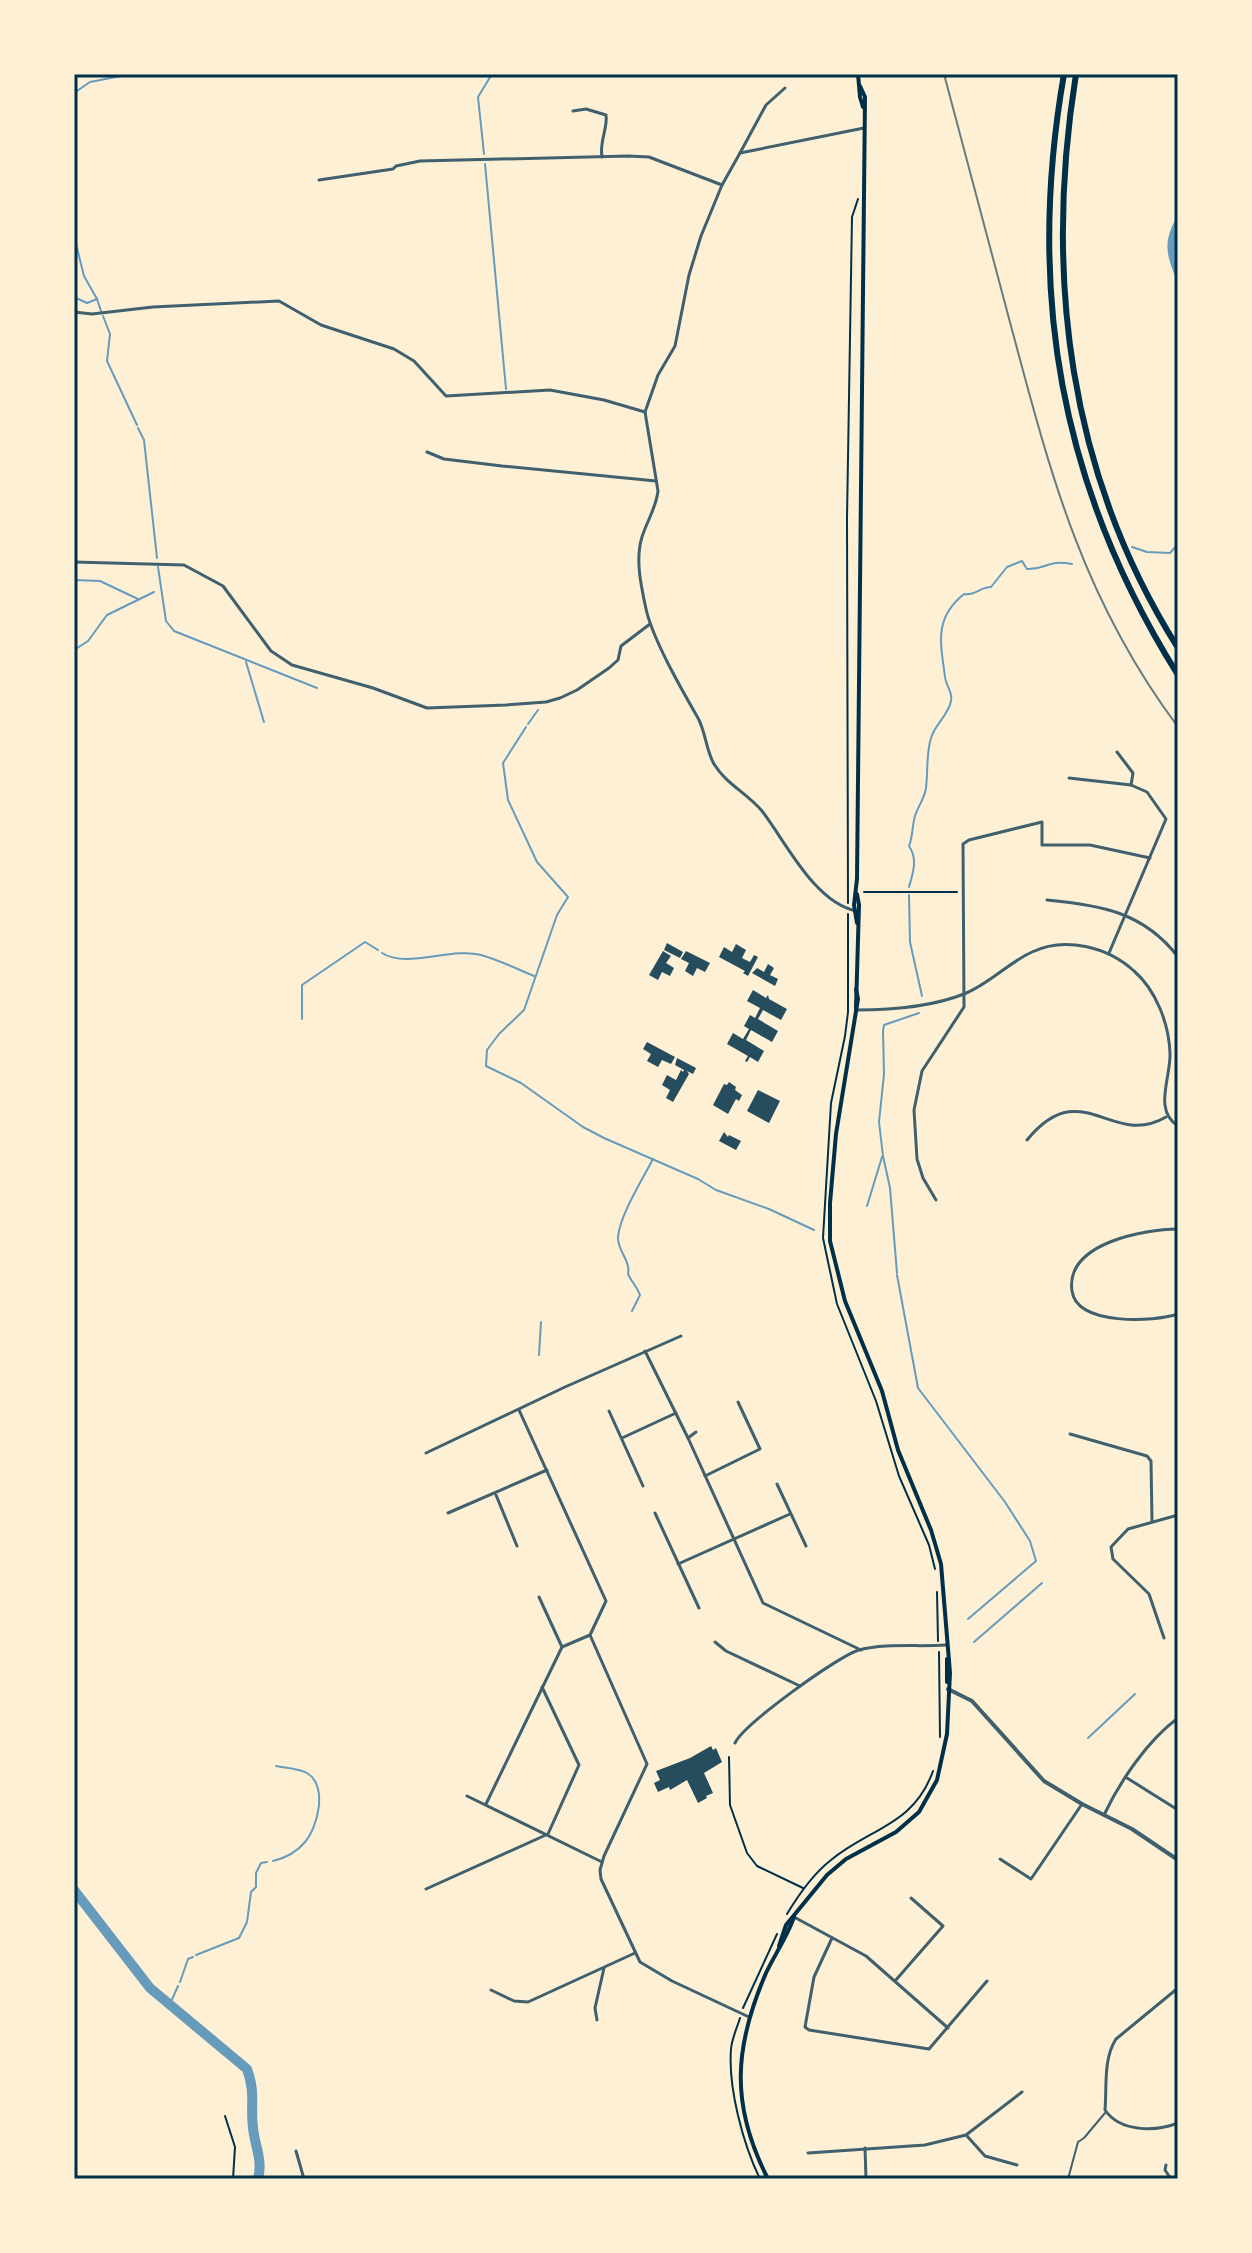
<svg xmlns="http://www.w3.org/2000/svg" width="1252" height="2253" font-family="'Roboto Condensed',sans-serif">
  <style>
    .water { fill: #669bbc }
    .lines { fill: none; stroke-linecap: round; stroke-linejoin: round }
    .stream { stroke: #669bbc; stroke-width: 2 }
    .river { stroke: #669bbc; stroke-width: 10 }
    .building { fill: #264d5e }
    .path { stroke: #003049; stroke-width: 2 }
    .service { stroke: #3f606c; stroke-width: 2 }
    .minor { stroke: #3f606c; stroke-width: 3 }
    .tertiary { stroke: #3f606c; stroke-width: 4 }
    .secondary { stroke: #003049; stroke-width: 4 }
    .motorway { stroke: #003049; stroke-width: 6 }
    .rail { stroke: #657d81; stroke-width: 2 }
    .neatline { fill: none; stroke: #003049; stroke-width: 3 }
  </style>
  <rect width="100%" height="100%" fill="#fdf0d5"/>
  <path class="water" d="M1178 215V283C1166 255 1162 242 1178 215Z"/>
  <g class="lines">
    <g class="stream">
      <polyline points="155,74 172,74"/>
      <polyline points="74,93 90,82 131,74"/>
      <polyline points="484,154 478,97 492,74"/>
      <polyline points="485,164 506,389"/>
      <polyline points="74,236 84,276 97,299"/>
      <polyline points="74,297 87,303 97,299 101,311"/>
      <polyline points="103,316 110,334 107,361 137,425"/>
      <polyline points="138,428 144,440 157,558"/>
      <polyline points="1132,547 1147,552 1170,553 1178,544"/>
      <polyline points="158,567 166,621 174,631 317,688"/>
      <polyline points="74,580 100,581 138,599"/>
      <polyline points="74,650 88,641 107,615 154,592"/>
      <polyline points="246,662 264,722"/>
      <polyline points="528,724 538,710"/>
      <polyline points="526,727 503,763 508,800 537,862 568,897 557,915 524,1010 499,1034 487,1050 486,1066 521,1083 583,1127 604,1138 698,1179 716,1190 769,1209 814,1230"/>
      <path d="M909 887C913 873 918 859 909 846 913 836 912 826 915 816 918 806 924 800 926 788 928 772 926 754 931 738 935 724 948 716 951 701 953 692 946 686 945 677 941 644 933 619 964 594 975 596 980 587 991 587L1007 567 1022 561 1027 569C1047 570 1047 559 1072 564"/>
      <polyline points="909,895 910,942 922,996"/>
      <path d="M382 953C407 969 451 947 481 955 499 960 517 969 534 976"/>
      <polyline points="302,1019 302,985 365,942 378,950"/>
      <polyline points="867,1206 882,1157"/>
      <polyline points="897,1273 890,1188 883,1156 879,1122 884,1074 883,1031 884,1025 919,1013"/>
      <polyline points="897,1275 918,1388 1005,1502 1030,1541 1036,1561 968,1619"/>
      <path d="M632 1311 640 1295C637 1286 632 1283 628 1274 631 1261 617 1250 618 1237 620 1215 642 1180 653 1159"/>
      <polyline points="539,1355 541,1322"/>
      <polyline points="974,1642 1042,1583"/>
      <polyline points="1088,1738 1135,1694"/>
      <path d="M273 1861C285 1858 296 1853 305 1842 318 1827 328 1786 307 1773 298 1768 286 1768 276 1766"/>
      <polyline points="196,1955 239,1938 247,1922 251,1892 256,1887 256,1873 261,1863 267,1862"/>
      <polyline points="180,1982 188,1959 193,1957"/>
      <polyline points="170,2004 178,1986"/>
    </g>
    <path class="river" d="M74 1890 150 1988 247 2069C256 2094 250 2104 253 2128 255 2147 263 2160 258 2179"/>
  </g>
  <g class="building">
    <polygon points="667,943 683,952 680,958 664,950"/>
    <polygon points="736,944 746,950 742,958 750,962 754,955 758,957 748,976 743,973 745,971 719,957 724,947 732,952"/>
    <polygon points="663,951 671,956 666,963 674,968 670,976 662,972 658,980 649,975"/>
    <polygon points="686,951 710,963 705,972 697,968 693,976 685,971 689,963 681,959"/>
    <polygon points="768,964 774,968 770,975 778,979 775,986 752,973 757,968 764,972"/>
    <polygon points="753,990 766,998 768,995 769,999 787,1009 781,1020 763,1010 758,1019 778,1031 772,1042 751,1030 746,1040 764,1051 758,1062 750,1057 747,1062 745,1061 748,1056 727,1044 733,1033 743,1039 749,1029 744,1026 750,1015 755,1018 760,1008 747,1001"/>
    <polygon points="647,1042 675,1057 671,1064 662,1060 658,1067 647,1061 651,1054 643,1049"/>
    <polygon points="677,1058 696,1068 693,1074 687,1071 689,1074 673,1102 666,1098 670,1090 662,1085 667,1075 676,1080 681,1070 683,1072 684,1070 675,1065"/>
    <polygon points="729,1082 736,1087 735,1090 742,1095 739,1101 736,1099 728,1114 713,1105 724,1084 727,1085"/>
    <polygon points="758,1090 780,1101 769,1123 747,1111"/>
    <polygon points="724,1132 728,1137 729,1135 741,1141 736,1150 719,1141"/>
    <polygon points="711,1746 713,1750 716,1748 722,1762 704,1773 713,1793 706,1796 707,1798 698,1803 687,1780 670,1790 669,1787 658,1792 654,1783 660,1780 656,1771 690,1758"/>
  </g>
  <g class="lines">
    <g class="path">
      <polyline points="864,892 957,892"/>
      <polyline points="848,903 847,518 852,217 858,199"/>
      <polyline points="848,914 848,1012 845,1036 831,1103 823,1238 837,1304 876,1401 899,1476 929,1545 935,1569"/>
      <polyline points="937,1592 938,1641"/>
      <polyline points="939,1652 940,1737"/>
      <polyline points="729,1757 730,1805 747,1853 757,1866 803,1888"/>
      <path d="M787 1914C799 1894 813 1874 831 1860 870 1828 914 1825 933 1771"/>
      <polyline points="743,2008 777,1934"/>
      <path d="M740 2018C737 2028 732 2038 731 2049 728 2088 743 2144 760 2179"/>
      <polyline points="225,2116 235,2147 233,2179"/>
    </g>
    <polyline class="service" points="1068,2179 1078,2142 1084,2138 1105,2113"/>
    <g class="minor">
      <path d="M573 111 586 109 606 115C608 129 599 141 602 157"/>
      <polyline points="740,153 766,105 785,88"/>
      <polyline points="319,180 393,169 396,166 420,161 628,156 649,157 722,185"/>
      <polyline points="74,312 92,314 153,307 279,301 321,325 394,349 414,361 446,396 550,390 604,400 645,412"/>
      <polyline points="427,452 444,459 502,466 656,481"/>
      <polyline points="74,562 184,565 223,586 271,651 292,665 373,688 427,708 506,705 546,702 560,698 577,690 609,668 618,660 621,646 650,624"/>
      <polyline points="1069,778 1131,785"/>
      <path d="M1047 900C1100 905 1144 912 1178 957"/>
      <path d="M856 911C814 902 786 842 762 811 747 793 726 784 714 764 706 750 706 733 698 718 682 690 653 640 646 609 641 586 635 559 642 537 647 521 656 508 658 491L645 412 658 375 675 346 689 275 701 236 722 185 740 153 864 128"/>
      <polyline points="1109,953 1166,819 1147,792 1131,785 1133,773 1117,752"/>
      <path d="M856 1010C892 1010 931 1007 964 994 989 984 1008 963 1032 952 1065 936 1108 947 1134 971 1156 990 1169 1024 1170 1053 1171 1078 1153 1110 1178 1126"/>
      <path d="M1027 1140C1082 1073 1111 1149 1166 1117"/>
      <polyline points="936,1200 923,1178 917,1159 914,1110 922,1071 964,1007 963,844 969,840 1042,822 1042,845 1090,845 1150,858"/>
      <path d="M1178 1229C1145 1229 1065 1243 1072 1291 1077 1326 1154 1322 1178 1314"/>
      <polyline points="645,1351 688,1438 763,1603 861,1650"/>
      <polyline points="519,1410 606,1601 590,1635 647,1764 604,1856 600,1870 601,1879 640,1962 672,1981 749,2017"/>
      <polyline points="609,1411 643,1486"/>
      <polyline points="1070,1434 1147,1456 1151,1461 1152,1521"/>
      <polyline points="622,1438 676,1413"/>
      <polyline points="688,1438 696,1432"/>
      <polyline points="426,1453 565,1387 681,1336"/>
      <polyline points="705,1476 760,1449 738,1402"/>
      <polyline points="777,1484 806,1546"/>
      <polyline points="496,1495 517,1546"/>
      <polyline points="448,1513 547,1470"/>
      <polyline points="655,1513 699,1608"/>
      <polyline points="678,1564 790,1514"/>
      <polyline points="1164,1638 1149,1594 1113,1559 1111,1547 1128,1529 1178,1515"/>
      <polyline points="715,1642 726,1651 800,1686"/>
      <polyline points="562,1647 590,1635"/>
      <path d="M735 1743C744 1724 838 1656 859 1650 886 1643 918 1647 946 1645"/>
      <polyline points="1127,1778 1178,1810"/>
      <polyline points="467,1796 602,1862"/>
      <polyline points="486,1804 562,1647 539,1597"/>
      <path d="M1104 1815C1120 1781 1148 1740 1178 1718"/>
      <polyline points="1000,1859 1031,1879 1082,1804"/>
      <polyline points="426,1889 548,1834 579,1765 542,1687"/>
      <polyline points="794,1917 866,1956 948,2028"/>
      <polyline points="832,1938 814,1977 805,2027 809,2030 929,2049 987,1981"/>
      <polyline points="895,1981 943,1926 911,1898"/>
      <path d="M1178 1988 1116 2039C1103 2059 1107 2087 1105 2110 1120 2132 1155 2132 1178 2123"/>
      <polyline points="491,1990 514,2001 528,2002 635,1953"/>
      <polyline points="597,2020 595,2008 604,1968"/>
      <polyline points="967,2136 985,2156 1017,2165"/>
      <polyline points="865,2148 866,2179"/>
      <polyline points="296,2151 304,2179"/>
      <polyline points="808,2153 925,2145 966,2135 1022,2092"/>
      <polyline points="1166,2165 1165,2170 1171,2179"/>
    </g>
    <polyline class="tertiary" points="948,1689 972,1701 1044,1781 1082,1804 1132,1829 1178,1860"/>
    <g class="secondary">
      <polyline points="858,74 860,97 863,107"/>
      <polyline points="857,923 854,905 857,879 865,97 860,86"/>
      <polyline points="856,1008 859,905 857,894"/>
      <polyline points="947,1659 947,1682"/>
      <polyline points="779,1946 786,1925 827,1875 846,1859 896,1832 919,1812 937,1780 947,1734 950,1673 941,1564 931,1530 898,1450 882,1391 845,1301 830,1241 830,1203 836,1134 858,999 856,989"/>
      <path d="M768 2179C730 2105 734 2047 766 1973 775 1954 787 1937 794 1917"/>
    </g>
    <g class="motorway">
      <path d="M1064 74C1026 291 1060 487 1178 675"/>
      <path d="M1076 74C1044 274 1068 474 1178 648"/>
    </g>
    <path class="rail" d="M944 74C967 158 989 242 1011 326 1051 476 1083 600 1178 727"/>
  </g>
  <rect width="1252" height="2253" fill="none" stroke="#fdf0d5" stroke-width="152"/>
  <rect x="76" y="76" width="1100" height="2101" class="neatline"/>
</svg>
